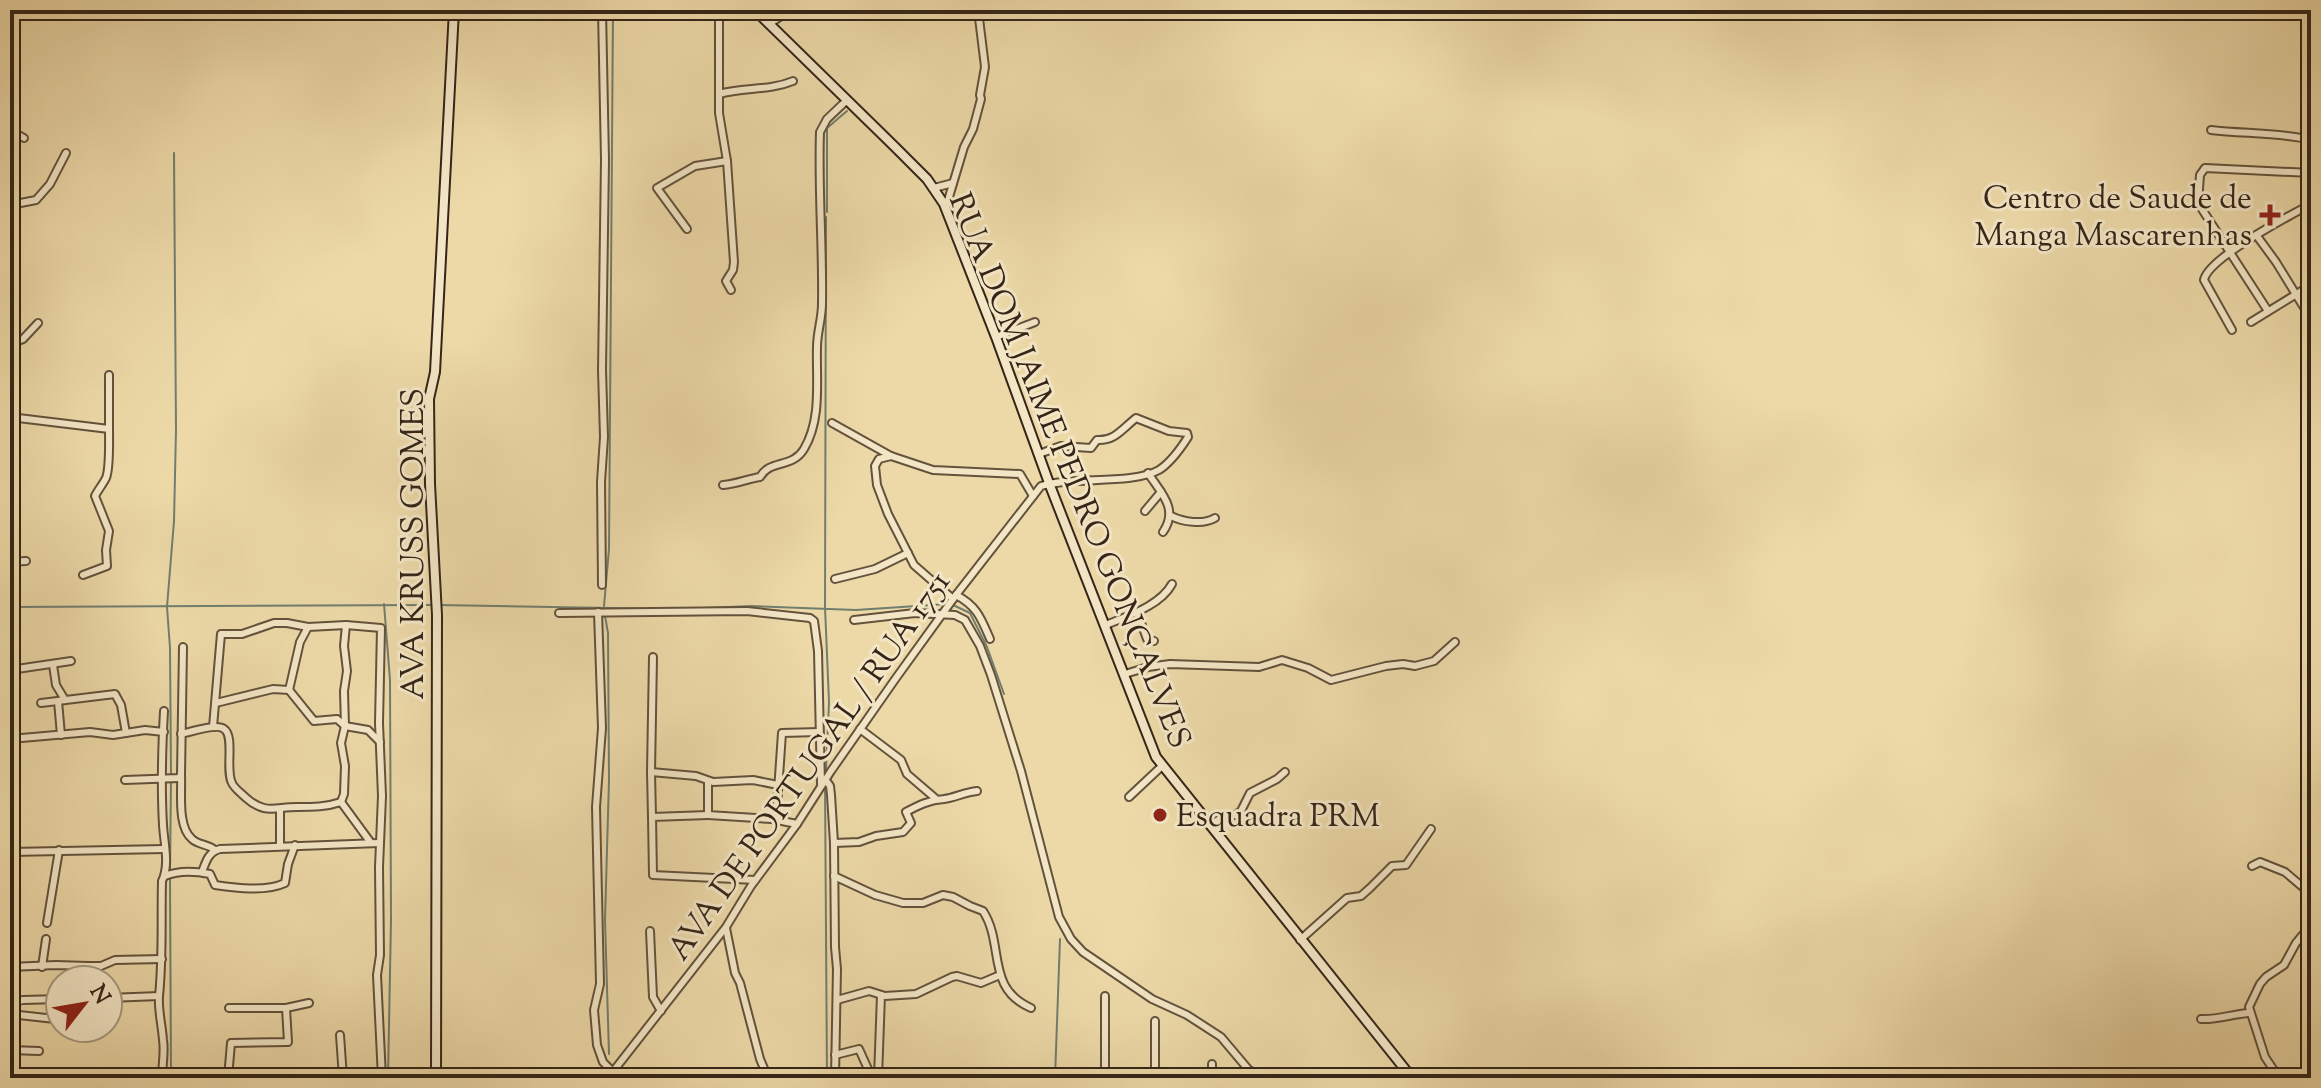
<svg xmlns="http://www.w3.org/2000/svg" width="2321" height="1088" font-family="'Sorts Mill Goudy',serif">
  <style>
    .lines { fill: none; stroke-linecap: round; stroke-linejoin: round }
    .stream { stroke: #717e6f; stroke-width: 2 }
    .street-casing { stroke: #63523c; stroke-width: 10 }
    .secondary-casing { stroke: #352518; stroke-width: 12 }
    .street { stroke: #f3e6c6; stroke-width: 6 }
    .secondary { stroke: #f3e6c6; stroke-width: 8 }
    .poi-dot { fill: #8f2418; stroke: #f3e6c6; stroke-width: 3 }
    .labels { text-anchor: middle; stroke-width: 6; stroke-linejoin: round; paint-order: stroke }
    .poi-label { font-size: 32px; fill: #352518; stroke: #f3e6c6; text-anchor: end }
    .street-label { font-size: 32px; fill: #352518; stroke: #f3e6c6 }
  </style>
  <rect width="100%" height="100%" fill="#edd9a8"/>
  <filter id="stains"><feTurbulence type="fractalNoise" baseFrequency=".0025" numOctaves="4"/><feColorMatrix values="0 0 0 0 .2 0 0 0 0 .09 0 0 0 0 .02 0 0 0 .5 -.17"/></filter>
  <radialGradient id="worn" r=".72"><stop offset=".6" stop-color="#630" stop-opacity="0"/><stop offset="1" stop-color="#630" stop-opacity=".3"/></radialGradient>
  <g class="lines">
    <g class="stream">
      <polyline points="827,212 827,128 847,111"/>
      <polyline points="826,217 825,607 829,702 826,770"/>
      <polyline points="384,604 390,680 391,920 388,1078"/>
      <polyline points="438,605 667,609"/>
      <polyline points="953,605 970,613 987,647 1004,694"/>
      <polyline points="604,606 609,549 613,10"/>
      <polyline points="10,607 431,605"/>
      <polyline points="682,609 752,606 856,610 947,604"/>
      <polyline points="605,616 608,633 609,780 605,920 609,1054"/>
      <polyline points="171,775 170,648 167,607 174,521 176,430 174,153"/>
      <polyline points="825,783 827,1078"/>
      <polyline points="170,871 171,782"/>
      <polyline points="170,878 171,1078"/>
      <polyline points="1055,1078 1060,939"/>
    </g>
    <defs>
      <g id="street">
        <polyline points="719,10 719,113 727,161 734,262 733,270 726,281 731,290"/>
        <polyline points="300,15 303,10"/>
        <polyline points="769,24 790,10"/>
        <path d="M719 94C744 87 769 91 793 81"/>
        <polyline points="10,120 15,133 24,138"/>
        <path d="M2211 130C2244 134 2278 132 2311 140"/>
        <polyline points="934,188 953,183"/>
        <polyline points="10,205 36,200 50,184 66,153"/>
        <polyline points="946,207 964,147 973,129 981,99 980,95 985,67 978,10"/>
        <polyline points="687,229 657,188 695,166 727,161"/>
        <polyline points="2257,236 2276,262 2311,319"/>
        <polyline points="2268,311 2198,203 2200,175 2205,168 2311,173"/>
        <polyline points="2251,322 2311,285"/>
        <path d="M2232 330 2204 280C2208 258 2289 216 2311 204"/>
        <polyline points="996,337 1035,322"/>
        <polyline points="10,344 23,339 38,323"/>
        <polyline points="10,417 109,429 109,375"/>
        <polyline points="832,423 891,456 933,470 1020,474 1033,496"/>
        <polyline points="891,456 879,459 875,466 877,485 888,514 914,565 953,599"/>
        <path d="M1148 473C1161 493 1179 509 1163 532"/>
        <path d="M723 485C737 484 747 479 760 477 770 459 792 469 804 449 822 419 816 380 817 347 817 332 822 319 822 304 823 247 818 189 820 132L827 119 847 100"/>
        <polyline points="1145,511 1161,492"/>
        <path d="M1171 516C1183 522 1203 525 1215 518"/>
        <polyline points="10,562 26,561"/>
        <path d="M83 575 107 566 106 550 109 531 95 496C98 490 103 484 106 478 110 468 109 441 109 429"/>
        <polyline points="835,579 875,569 908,553"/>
        <polyline points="602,585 601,482 604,437 602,370 605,160 602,10"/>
        <path d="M956 595C977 606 981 618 990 639"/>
        <polyline points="598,612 602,728 596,807 600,984 594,1010 597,1045 603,1062 613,1072"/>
        <polyline points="1137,612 1147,639 1154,641"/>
        <polyline points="559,613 747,611 810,618 814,621 818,651 821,784"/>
        <polyline points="854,620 915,613 955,615 965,620 980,646 991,675 1021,771 1059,917 1071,939 1083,952 1152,999 1187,1015 1221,1037 1248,1069 1261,1078"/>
        <path d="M1106 625C1127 616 1160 606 1172 584"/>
        <polyline points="653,657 651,772 696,776 713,782 753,780 778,785"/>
        <polyline points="53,665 56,685 65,700"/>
        <polyline points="10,670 71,661"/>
        <polyline points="1125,674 1148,667 1170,664 1259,667 1282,660 1308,668 1331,680 1386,666 1403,664 1415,666 1434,661 1455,642"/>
        <polyline points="289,690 314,721 337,719 345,726 368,730 380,742"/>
        <polyline points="58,701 61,735"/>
        <polyline points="41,703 115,694 121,705 126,733"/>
        <polyline points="216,703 273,689 289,690 300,642 308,627 346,625 381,628 379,723 382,796 379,867 380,955 377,975 382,1078"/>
        <polyline points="213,727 221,634 242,634 274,623 287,623 308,627"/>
        <polyline points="860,729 901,760 907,774 935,798"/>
        <path d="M181 734C190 732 217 723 224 729 235 736 225 770 232 783 234 788 241 793 245 797 265 815 274 807 297 807 313 807 326 807 341 802"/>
        <polyline points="10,739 90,732 113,735 145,730 164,732"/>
        <polyline points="651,772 652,817"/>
        <path d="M181 775C182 793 177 826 192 839 198 845 208 844 215 850"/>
        <polyline points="825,779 830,786 831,795 834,843 835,947 837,969 835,1078"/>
        <polyline points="125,780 179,778 181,775 183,647"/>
        <polyline points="708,781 708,815 772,819 797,824"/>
        <polyline points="1129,797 1162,766"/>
        <polyline points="341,802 344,794 345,766 341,743 345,726 344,691 347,671 344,646 346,625"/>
        <polyline points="341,802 371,843"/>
        <polyline points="280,810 280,846"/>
        <polyline points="708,815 652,817 653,875 755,880"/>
        <polyline points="776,820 782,733 819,732"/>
        <polyline points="1210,826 1224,816 1236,815 1241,811 1250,793 1277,779 1285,772"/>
        <path d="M834 843 859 842 876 836 903 832 911 823 906 812C919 805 929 800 944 799 954 798 965 792 977 791"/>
        <polyline points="10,852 165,849"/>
        <polyline points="2252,866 2260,862 2285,872 2305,889 2311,891"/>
        <path d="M202 872C206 862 208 852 220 849L379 843"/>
        <path d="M165 876C179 870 195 871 210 874L215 885C236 888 266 892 285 883L288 864 295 845"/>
        <path d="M834 876 875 895 903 903H923L943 895 953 897 970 906 983 911C1005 945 985 988 1031 1008"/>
        <polyline points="47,923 59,850"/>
        <polyline points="726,928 735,973 740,983 760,1059 768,1078"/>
        <polyline points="650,931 653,997 661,1011"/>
        <polyline points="1300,940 1347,898 1361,896 1370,888 1392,866 1406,865 1431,829"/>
        <polyline points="10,967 56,965 88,966 101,966 115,960 162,959"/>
        <polyline points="42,967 46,939"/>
        <polyline points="108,998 159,996"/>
        <polyline points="837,1000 869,991 885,996 916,994 952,977 957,976 981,983 1000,975"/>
        <polyline points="10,1003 23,1000 60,999"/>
        <polyline points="229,1008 286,1008 309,1003"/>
        <polyline points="10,1014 55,1019"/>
        <path d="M2201 1019C2218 1020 2232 1014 2249 1013"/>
        <polyline points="340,1035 343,1078"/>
        <polyline points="10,1050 39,1051"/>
        <polyline points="835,1055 859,1049 872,1078"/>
        <polyline points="1212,1064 1212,1078"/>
        <path d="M162 1078C162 1066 165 1052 163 1040 162 1025 158 1011 159 996 163 958 161 920 162 881 170 865 164 843 163 825 161 790 162 747 164 711"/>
        <polyline points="228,1078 231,1043 288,1042 286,1008"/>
        <path d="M608 1078 726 927 751 886 797 824 831 771 896 678 956 595 1041 486C1072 476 1132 485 1159 470 1170 463 1181 448 1188 437L1187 433 1169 431 1136 418C1122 429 1115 441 1097 440L1091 448 1061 446 1039 454"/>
        <polyline points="878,1078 881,995"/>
        <polyline points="1105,1078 1105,996"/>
        <polyline points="1155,1078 1155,1021"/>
        <polyline points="2279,1078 2265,1057 2249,1007 2260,984 2266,977 2284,965 2296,943 2311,925"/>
      </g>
      <g id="secondary">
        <polyline points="755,10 895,147 927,179 944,204 996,337 1049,483 1156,757 1412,1078"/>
        <polyline points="436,1078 437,615 430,484 429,399 435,372 454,10"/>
      </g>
    </defs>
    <use href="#street" class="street-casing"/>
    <use href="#secondary" class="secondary-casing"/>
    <use href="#street" class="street"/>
    <use href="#secondary" class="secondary"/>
  </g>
  <g class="poi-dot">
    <path d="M2266 203h8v8h8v8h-8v8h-8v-8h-8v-8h8z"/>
    <circle cx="1160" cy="815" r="8"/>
  </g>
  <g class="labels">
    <g class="poi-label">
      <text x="2252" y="208">Centro de Saude de<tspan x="2252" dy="37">Manga Mascarenhas</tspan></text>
      <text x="1176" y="826" text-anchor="start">Esquadra PRM</text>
    </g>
    <g class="street-label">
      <text transform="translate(1071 470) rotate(68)" y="11">RUA DOM JAIME PEDRO GONÇALVES</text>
      <text transform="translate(412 544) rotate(-90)" y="11">AVA KRUSS GOMES</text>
      <text transform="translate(808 765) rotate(-55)" y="11">AVA DE PORTUGAL / RUA 1751</text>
    </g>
  </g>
  <rect width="2321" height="1088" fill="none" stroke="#edd9a8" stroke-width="40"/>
  <rect x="12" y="12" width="2297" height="1064" fill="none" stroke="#352518" stroke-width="4"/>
  <rect x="20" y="20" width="2281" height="1048" fill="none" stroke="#352518" stroke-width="2"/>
  <g transform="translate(84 1004) rotate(59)"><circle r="38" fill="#f3e6c6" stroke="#a79980" stroke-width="2"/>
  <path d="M0-6L14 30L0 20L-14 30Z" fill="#8f2418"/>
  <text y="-12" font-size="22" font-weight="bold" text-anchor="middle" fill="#352518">N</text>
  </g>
  <rect width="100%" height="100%" filter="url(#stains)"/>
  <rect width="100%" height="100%" fill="url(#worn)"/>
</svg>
